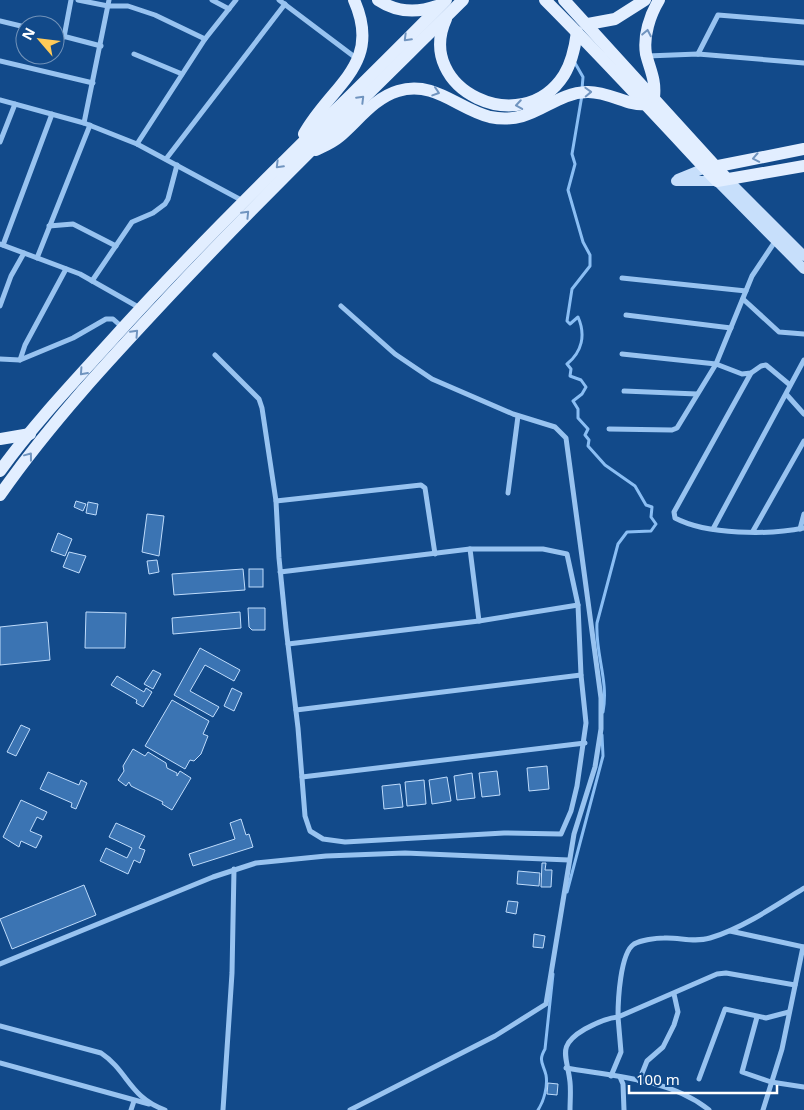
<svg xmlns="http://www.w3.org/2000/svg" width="804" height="1110" font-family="'Noto Sans',sans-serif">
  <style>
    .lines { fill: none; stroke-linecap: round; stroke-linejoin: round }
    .stream { stroke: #8abef4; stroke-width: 3 }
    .building { fill: #3b74b3; stroke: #bfdcfc }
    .minor { stroke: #98c3f0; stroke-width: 5 }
    .secondary { stroke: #c7dffb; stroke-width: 10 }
    .primary { stroke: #e2eeff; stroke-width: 12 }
    .oneway { stroke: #7094bf }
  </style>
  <rect width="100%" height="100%" fill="#124a8a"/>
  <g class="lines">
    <g class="stream">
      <polyline points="575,63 583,77 582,89"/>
      <path d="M582 95 572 154 575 164 568 190 583 242 590 255V266L572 289 567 321 570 324 578 317C586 335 582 352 567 364L571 369 570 376 581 380 586 387 582 394 573 401 578 409V418L588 429 585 435 589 440 588 446 605 465 635 486 646 505 652 507 651 517 656 524 651 531 627 532 618 544 597 623C595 653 609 681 603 712"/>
      <polyline points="567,892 603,756 602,735"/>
      <path d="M538 1110C544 1101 548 1086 546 1075 543 1063 538 1061 545 1049L553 974"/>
    </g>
  </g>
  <g class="building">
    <polygon points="76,501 86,504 83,511 74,507"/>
    <polygon points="88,502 98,504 96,515 86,513"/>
    <polygon points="147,514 164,516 159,556 142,552"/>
    <polygon points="58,533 72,539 65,556 51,551"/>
    <polygon points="69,552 86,556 79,573 63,567"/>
    <polygon points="157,560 159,572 149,574 147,561"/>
    <polygon points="243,569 245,590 174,595 172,574"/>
    <rect x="249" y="569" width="14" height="18"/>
    <polygon points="248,608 265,608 265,630 252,630 249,627"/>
    <polygon points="86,612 126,613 125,648 85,648"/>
    <polygon points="240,612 241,628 173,634 172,618"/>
    <polygon points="47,622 50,660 0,665 0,627"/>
    <polygon points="200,648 240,670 234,681 205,665 190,691 219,707 213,717 174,695"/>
    <polygon points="153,670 161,674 153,689 144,684"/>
    <polygon points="117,676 144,692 146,688 152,692 143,707 136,703 137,700 111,685"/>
    <polygon points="232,688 242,693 234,711 224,706"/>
    <polygon points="172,700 209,721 203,734 208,736 201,754 194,761 190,760 185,769 145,746"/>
    <polygon points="21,725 30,729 16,756 7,752"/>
    <polygon points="133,749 145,756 148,752 166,763 167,768 177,773 177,776 180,771 191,778 172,810 162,804 163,802 131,786 129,782 126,786 118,780 124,771 123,766"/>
    <polygon points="547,766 549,789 529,791 527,768"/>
    <polygon points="497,771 500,795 482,797 479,773"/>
    <polygon points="48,772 79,785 81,780 87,783 76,809 71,807 72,803 40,789"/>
    <polygon points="472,773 475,798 457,800 454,776"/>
    <polygon points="447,777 451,801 432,804 429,780"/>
    <polygon points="424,780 426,804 407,806 405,782"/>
    <polygon points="400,784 403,807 384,809 382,786"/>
    <polygon points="21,800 47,812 43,820 37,817 30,831 42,836 36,848 21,841 19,847 3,837"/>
    <polygon points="241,819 246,835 249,834 253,847 193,866 189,854 235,839 230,823"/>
    <polygon points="116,823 145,836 139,848 145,850 140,863 134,860 128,874 100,861 106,848 127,858 132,848 109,837"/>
    <polygon points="542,863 546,863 545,870 552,870 551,887 541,887"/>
    <polygon points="518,871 540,873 539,886 517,884"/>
    <polygon points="84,885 96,915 12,949 0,919"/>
    <polygon points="508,901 518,902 516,914 506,912"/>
    <polygon points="534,934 545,936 543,948 533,947"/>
    <polygon points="548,1083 558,1084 557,1095 547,1094"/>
  </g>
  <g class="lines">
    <g class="minor">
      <polyline points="78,0 108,6 128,6 155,15 205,39"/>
      <polyline points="212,0 229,9"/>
      <polyline points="279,0 356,58"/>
      <polyline points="0,21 25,27"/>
      <polyline points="55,34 101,46"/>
      <polyline points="64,37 71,0"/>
      <polyline points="134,54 182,74"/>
      <polyline points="698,54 718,15 804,22"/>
      <polyline points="647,56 698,54 804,63"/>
      <polyline points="0,61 93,83"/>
      <polyline points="0,100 84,123 137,144 243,201"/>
      <polyline points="84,123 109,0"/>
      <polyline points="0,142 15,104"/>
      <polyline points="137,144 205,39 236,0"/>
      <polyline points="166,159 285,4"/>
      <polyline points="49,226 73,224 116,246"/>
      <polyline points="0,244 80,274 140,308"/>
      <polyline points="3,245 52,114"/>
      <polyline points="37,258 90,125"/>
      <polyline points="622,278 746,291"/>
      <polyline points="92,281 132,222 153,213 165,204 168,199 177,165"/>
      <polyline points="743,299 779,332 804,334"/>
      <polyline points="0,306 11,276 24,253"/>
      <polyline points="341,306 395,354 432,379 513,414 555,427 566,438 601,698 601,729 595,767 574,834 546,1004 495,1036 350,1110"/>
      <polyline points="626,315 731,328"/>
      <polyline points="622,354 716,364 742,374 751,373 761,366 766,365 790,385"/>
      <polyline points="215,355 259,399 262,408 276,501 279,558 286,628 298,728 305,816 310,831 323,839 345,842 504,833 561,834 571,811 577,786 586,723 581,675 578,605 567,554 543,549 470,549 280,572"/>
      <polyline points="0,359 20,360 73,338 106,319 113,319 122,327"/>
      <polyline points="20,360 25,345 66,269"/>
      <path d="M751 373 674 512 675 518C707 535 769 535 804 528"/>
      <polyline points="624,391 697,394"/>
      <polyline points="787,395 804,414"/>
      <polyline points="609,429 672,430 677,428 716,364 752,276 776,240"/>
      <polyline points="508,493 518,416"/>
      <polyline points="276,501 421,485 425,488 435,554"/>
      <polyline points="713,529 804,360"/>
      <polyline points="800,529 804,514"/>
      <polyline points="753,531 804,441"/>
      <polyline points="470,549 479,621"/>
      <polyline points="288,644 479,621 578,605"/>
      <polyline points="296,710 581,675"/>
      <polyline points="302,777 585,743"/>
      <polyline points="730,931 804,947"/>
      <polyline points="0,964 213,877 256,863 326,856 405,853 569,860"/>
      <polyline points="757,1017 742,1072 771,1082 804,1087"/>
      <path d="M0 1026 101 1053C128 1071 129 1097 165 1110"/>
      <polyline points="0,1063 149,1104"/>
      <path d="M566 1068C613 1076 671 1079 709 1110"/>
      <polyline points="611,1076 621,1052 618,1017 717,974 726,973 795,985"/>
      <polyline points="620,1077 623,1084 624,1110"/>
      <polyline points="699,1079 725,1009 766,1018 789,1012"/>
      <polyline points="639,1081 647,1061 663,1047 674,1025 678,1012 674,994"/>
      <polyline points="131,1110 134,1101"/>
      <polyline points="223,1110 232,973 234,869"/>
      <path d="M570 1110C570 1101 571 1091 570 1082 567 1055 556 1046 585 1029 596 1023 606 1018 618 1017 618 1001 620 953 634 944 641 940 656 938 664 938 679 937 694 943 710 938 741 929 777 905 804 888"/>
      <polyline points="763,1110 782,1049 803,947"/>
    </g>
    <g class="secondary">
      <polyline points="678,179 705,168"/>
      <polyline points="727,179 804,256"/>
      <polyline points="676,181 717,181 804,269"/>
    </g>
    <g class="primary">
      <path d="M378 0C396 12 417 13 437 6"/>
      <path d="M545 0C604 59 660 120 717 181L804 166"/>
      <polyline points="564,0 727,179"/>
      <path d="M446 19C414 89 522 141 564 75 572 62 575 47 577 32"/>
      <polyline points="588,24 615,19 645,0"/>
      <path d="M654 97C656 80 650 70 646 54 643 36 650 15 659 0"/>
      <path d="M304 134C331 85 383 65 354 0"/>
      <path d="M316 150C324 146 332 143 339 137 358 121 374 98 398 91 434 80 458 109 490 117 534 126 551 93 587 92 608 91 630 107 645 104"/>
      <polyline points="708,168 804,149"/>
      <polyline points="0,439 30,434"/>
      <path d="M0 471C33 425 72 384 110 342 217 223 334 114 446 0"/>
      <path d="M0 495C51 422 111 358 172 293 266 193 365 97 463 0"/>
    </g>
  </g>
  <defs><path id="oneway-chevron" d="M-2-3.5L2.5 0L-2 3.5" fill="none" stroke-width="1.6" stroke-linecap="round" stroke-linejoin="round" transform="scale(1.25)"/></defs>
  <g class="oneway">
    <use href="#oneway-chevron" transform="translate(647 33) rotate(-79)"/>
    <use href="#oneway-chevron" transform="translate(407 38) rotate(135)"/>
    <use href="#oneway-chevron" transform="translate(436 92) rotate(18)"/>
    <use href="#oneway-chevron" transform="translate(588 92) rotate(-2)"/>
    <use href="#oneway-chevron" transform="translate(361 99) rotate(-45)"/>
    <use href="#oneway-chevron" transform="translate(519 105) rotate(171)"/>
    <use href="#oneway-chevron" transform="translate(756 158) rotate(169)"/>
    <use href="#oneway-chevron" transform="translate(279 165) rotate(135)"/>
    <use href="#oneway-chevron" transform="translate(246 214) rotate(-46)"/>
    <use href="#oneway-chevron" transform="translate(135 333) rotate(-47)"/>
    <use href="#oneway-chevron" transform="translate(83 372) rotate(132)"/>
    <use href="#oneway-chevron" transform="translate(29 456) rotate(-53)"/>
  </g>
  <g transform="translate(40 40) rotate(298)"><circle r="24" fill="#124a8a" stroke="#7192b9"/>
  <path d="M0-4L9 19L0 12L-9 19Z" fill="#ffca58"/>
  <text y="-8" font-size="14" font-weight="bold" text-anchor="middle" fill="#ffffff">N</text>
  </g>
  <path d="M629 1085v8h148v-8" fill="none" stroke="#ffffff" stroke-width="2.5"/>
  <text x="636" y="1085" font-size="15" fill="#ffffff" stroke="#124a8a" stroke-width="4" paint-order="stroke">100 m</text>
</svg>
